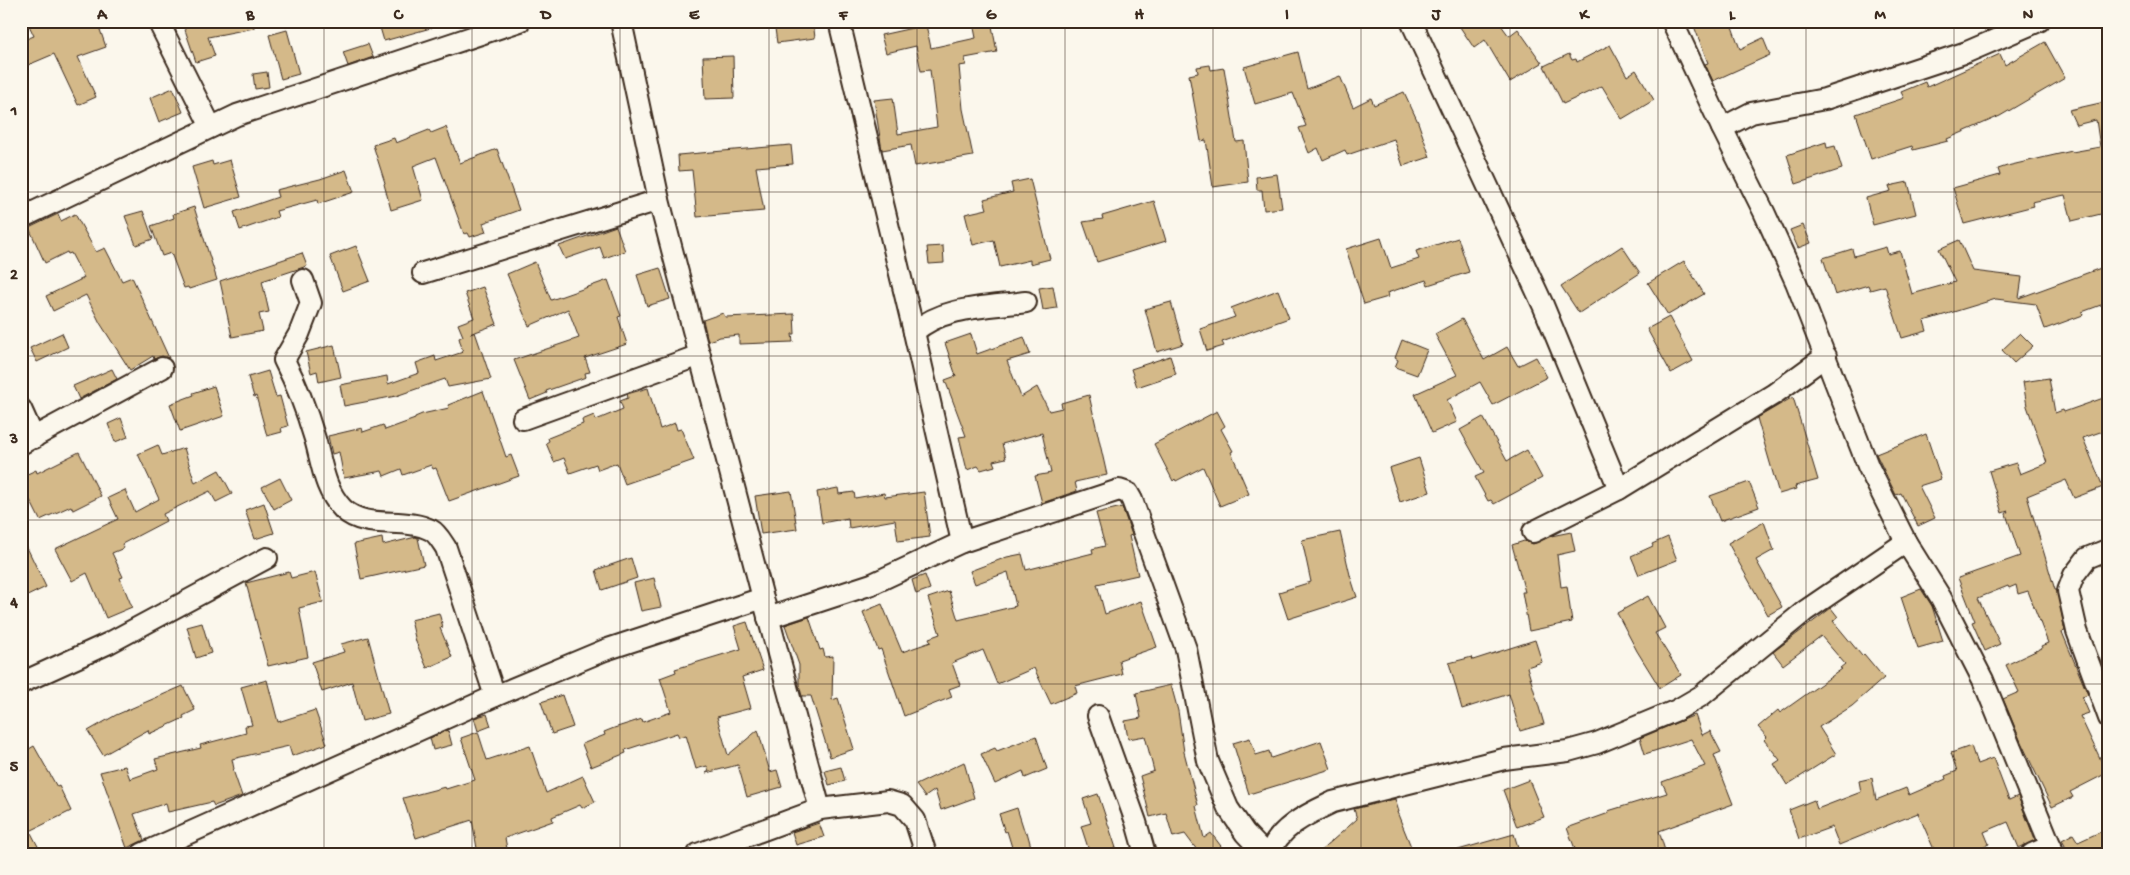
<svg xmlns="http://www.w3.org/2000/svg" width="2130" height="875" font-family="'Gochi Hand',sans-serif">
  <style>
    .building { fill: #d4b989; stroke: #3b2a1e }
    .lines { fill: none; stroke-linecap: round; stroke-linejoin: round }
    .minor-casing { stroke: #3b2a1e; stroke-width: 24 }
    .minor { stroke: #fbf7ec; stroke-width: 20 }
    .grid { fill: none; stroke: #3b2a1e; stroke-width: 1; stroke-opacity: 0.55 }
    .neatline { fill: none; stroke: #3b2a1e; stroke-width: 2 }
    .grid-label { font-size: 16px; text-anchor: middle; font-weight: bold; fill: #3b2a1e }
  </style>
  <rect width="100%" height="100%" fill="#fbf7ec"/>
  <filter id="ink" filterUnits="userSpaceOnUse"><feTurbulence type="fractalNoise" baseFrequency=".02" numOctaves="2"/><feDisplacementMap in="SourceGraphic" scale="10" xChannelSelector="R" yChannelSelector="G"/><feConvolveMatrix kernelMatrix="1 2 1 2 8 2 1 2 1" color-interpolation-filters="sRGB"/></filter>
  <g filter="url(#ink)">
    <g class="building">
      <polygon points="27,21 97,21 106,47 78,57 96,97 78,105 54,54 21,68 21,41 34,36"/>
      <polygon points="182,21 253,21 254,28 208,37 215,56 196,62"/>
      <polygon points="392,21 437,21 438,26 384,41 379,24"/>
      <polygon points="774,21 813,21 815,38 777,43"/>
      <polygon points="991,21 997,52 965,58 966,65 959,66 963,109 973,156 915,166 911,145 882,150 874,100 893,98 898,134 937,127 930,70 921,71 916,46 886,53 881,35 926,25 931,48 976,38 973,23"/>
      <polygon points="1456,21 1498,21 1509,36 1518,29 1542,63 1510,82 1485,40 1474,48"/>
      <polygon points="1707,21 1713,21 1714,26 1730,21 1740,49 1763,38 1770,55 1713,81 1705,64 1708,63 1694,26"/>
      <polygon points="287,30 299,74 281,79 269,35"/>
      <polygon points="2045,42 2065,78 2000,116 1947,139 1948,141 1913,150 1912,146 1871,159 1856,114 1904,98 1901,92 1925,82 1927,87 2000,54 2005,65"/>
      <polygon points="368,44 373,57 348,66 343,52"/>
      <polygon points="1610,45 1627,76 1636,70 1654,100 1622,119 1602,86 1563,104 1544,66 1569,54 1572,60 1576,59 1577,62"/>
      <polygon points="1298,52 1307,89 1340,76 1353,107 1371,98 1374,105 1404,92 1418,122 1430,157 1403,166 1394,139 1347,155 1345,150 1323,160 1318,148 1309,153 1299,128 1306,126 1293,93 1255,104 1244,67"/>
      <polygon points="733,56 734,98 705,99 703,57"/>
      <polygon points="1210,65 1211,70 1224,68 1236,142 1244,141 1248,182 1213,187 1206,140 1201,141 1189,75 1198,73 1197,67"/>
      <polygon points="267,72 269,87 255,89 253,74"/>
      <polygon points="173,88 183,112 159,122 150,98"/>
      <polygon points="2109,101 2109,212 2072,221 2065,195 2032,202 2034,206 1964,224 1953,188 2000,175 1998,169 2007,166 2072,151 2072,152 2100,147 2096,120 2076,125 2069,110"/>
      <polygon points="446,127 460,163 497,149 519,210 483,223 486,232 470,237 468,233 464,234 436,157 413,166 423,200 391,210 384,184 385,183 373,145 394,138 396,143 429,130 431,133"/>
      <polygon points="1826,142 1827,148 1835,146 1842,169 1796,184 1787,155"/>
      <polygon points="791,145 793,164 756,167 764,211 697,217 692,170 679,171 678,155"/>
      <polygon points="230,160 241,197 204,208 192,167 212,161 213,165"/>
      <polygon points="346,170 354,192 318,204 317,200 276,211 278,217 240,230 234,212 278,197 276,190 320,179"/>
      <polygon points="1277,174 1282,208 1264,210 1262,190 1257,190 1256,177"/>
      <polygon points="1030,179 1050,259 1030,264 1030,260 1000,267 994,240 973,245 965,214 987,209 984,199 1013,192 1011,183"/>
      <polygon points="1908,182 1916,214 1873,225 1866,198 1891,191 1889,186"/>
      <polygon points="1154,201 1166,241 1097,262 1083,222 1103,219 1102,216"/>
      <polygon points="194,207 217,280 189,289 188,287 184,288 171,253 162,256 151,226 174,218 173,214"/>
      <polygon points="143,211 153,239 136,245 125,216"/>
      <polygon points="58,214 61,221 75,214 96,252 105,248 122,281 132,277 169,358 162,356 154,359 153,356 130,370 100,323 86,295 53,311 46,296 84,278 71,253 68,254 67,252 45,263 29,228"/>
      <polygon points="1803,225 1811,243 1798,248 1790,230"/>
      <polygon points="616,226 625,251 604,258 600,247 565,259 559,246"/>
      <polygon points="1381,238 1391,268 1419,259 1416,251 1458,238 1469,272 1428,285 1426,280 1387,293 1388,297 1364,304 1346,249"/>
      <polygon points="1959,240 1973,271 2022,277 2019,298 2109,265 2109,302 2082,312 2083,315 2045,329 2036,304 1996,299 1924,321 1927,331 1902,338 1885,286 1870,290 1868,285 1835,295 1823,258 1852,249 1854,256 1886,247 1888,254 1900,251 1912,294 1955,282 1939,249"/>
      <polygon points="356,246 370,281 343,291 330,256"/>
      <polygon points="943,246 944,263 929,264 927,247"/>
      <polygon points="1622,246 1640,273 1579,313 1561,286"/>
      <polygon points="302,253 307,266 262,281 269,312 259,314 263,331 232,337 220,281"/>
      <polygon points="1684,261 1704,294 1668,315 1648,283"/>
      <polygon points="535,262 551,300 608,280 621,316 618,317 627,344 585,358 590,372 585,373 586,377 546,391 547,393 530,400 514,360 579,338 568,309 529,326 507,274"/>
      <polygon points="660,268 670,299 647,306 637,275"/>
      <polygon points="1053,286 1057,308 1043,310 1039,288"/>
      <polygon points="483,287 497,324 470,334 475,332 491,379 448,387 445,379 396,396 344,406 340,385 387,376 388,384 419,373 416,363 435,356 436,361 463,352 459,338 463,336 458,324 474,318 465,293"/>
      <polygon points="1278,290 1289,318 1222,342 1224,346 1207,351 1200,329 1235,317 1231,308"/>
      <polygon points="1171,302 1183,344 1157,352 1145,309"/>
      <polygon points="723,313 725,317 794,314 795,334 792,334 793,342 739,344 739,335 720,337 708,341 703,320"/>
      <polygon points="1669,317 1693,361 1671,373 1647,329"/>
      <polygon points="1462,319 1484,360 1507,347 1518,366 1536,357 1547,377 1493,405 1480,382 1447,400 1457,422 1432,433 1415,394 1457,375 1435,334"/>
      <polygon points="62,333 68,347 37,362 30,348"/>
      <polygon points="2020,333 2033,346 2014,363 2002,350"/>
      <polygon points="971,334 977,354 1024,337 1030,354 1007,361 1021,397 1037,387 1049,411 1062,408 1061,403 1089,395 1107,475 1075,482 1077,491 1042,503 1035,476 1051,473 1042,433 1002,444 1006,458 993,461 995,466 981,470 978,466 967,470 959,437 966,436 945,380 956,376 945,343"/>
      <polygon points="1402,340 1427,350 1417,375 1395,367 1398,360 1395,358"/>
      <polygon points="334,345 341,377 319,382 317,371 311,373 306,352"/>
      <polygon points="1170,356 1176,374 1137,387 1131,369"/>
      <polygon points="112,369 117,379 79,399 73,386"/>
      <polygon points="268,371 276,397 280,396 288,426 281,428 282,432 267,436 256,396 254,397 248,377"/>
      <polygon points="2049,378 2055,413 2063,410 2064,412 2109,396 2109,429 2083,438 2103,487 2074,498 2066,480 2027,496 2055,590 2057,590 2065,631 2062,632 2088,695 2082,697 2089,713 2080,716 2107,773 2070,792 2073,797 2052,807 2021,742 2003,699 2019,692 2006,665 2042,648 2041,646 2048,643 2028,591 2018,594 2016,585 2009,588 2008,586 1978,598 2000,644 1985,651 1972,622 1975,621 1958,578 2020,556 2006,514 2008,511 2002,513 1989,471 2016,463 2020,474 2047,463 2027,406 2023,382"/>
      <polygon points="214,386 224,416 180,431 170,404 194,395 193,393"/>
      <polygon points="648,388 660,429 675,423 677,430 681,429 694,460 625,484 617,463 598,470 596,464 570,473 564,458 554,462 546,443 549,441 548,438 583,424 582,420 594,415 596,420 623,409 620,401 628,398 627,394"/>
      <polygon points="483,391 506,457 511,455 519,476 449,501 436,468 433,469 431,465 403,475 401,469 384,476 382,471 344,478 339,452 332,454 328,436 362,428 363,432 383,425 385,430 415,419 415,417 422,414 449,408 448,405"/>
      <polygon points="1793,397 1818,480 1795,486 1796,489 1779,494 1757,418"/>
      <polygon points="1217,411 1225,426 1221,429 1233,451 1231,452 1249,494 1220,506 1203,467 1176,481 1175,479 1173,481 1154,444"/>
      <polygon points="1483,417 1507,461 1527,450 1542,478 1494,504 1491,500 1488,501 1475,477 1484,473 1460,430"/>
      <polygon points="121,418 128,437 115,442 108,424"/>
      <polygon points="1926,434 1941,479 1919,486 1935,518 1918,526 1901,493 1896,495 1876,454"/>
      <polygon points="158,445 162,455 184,448 195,483 219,470 232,494 216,502 210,491 163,514 166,521 122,544 124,548 112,553 123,577 120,578 132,607 106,618 87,573 72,581 55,549 118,519 108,498 125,490 135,512 159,499 138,454"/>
      <polygon points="79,452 101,496 73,510 71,506 40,520 30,500 21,504 21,477 36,470 37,473"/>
      <polygon points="1419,458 1430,492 1400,502 1389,468"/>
      <polygon points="280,478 291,500 274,509 262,487"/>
      <polygon points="1749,482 1759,507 1720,521 1710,496"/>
      <polygon points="838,488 839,494 854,492 855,498 884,493 885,497 924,492 930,537 898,541 895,520 849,528 848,518 822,523 817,492"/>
      <polygon points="791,491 797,529 761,534 755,496"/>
      <polygon points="264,503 274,533 255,539 245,510"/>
      <polygon points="1122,507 1132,535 1129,536 1138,575 1097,584 1105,614 1141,601 1157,647 1119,660 1122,674 1075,686 1077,693 1051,704 1034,668 997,684 983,650 952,663 960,685 949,689 952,697 904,716 881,649 878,650 863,612 882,604 902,652 931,642 929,638 940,634 928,598 949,591 958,620 1016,606 1008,572 975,584 970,571 1007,557 1022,554 1026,570 1093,553 1092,549 1105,546 1096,513"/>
      <polygon points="1764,522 1774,550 1756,560 1782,607 1768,615 1728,543"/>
      <polygon points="1340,532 1350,575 1357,597 1288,619 1279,592 1311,582 1302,540"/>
      <polygon points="1571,532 1575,551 1557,555 1561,587 1567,586 1572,622 1529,631 1522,592 1525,592 1512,545 1524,541 1533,544 1551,536"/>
      <polygon points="21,535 46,587 21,599"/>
      <polygon points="416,537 418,538 424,565 361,579 354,544 382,538 383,545"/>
      <polygon points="1668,537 1677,560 1639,575 1631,556 1653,546 1652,544"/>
      <polygon points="631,558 637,578 602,590 596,570"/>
      <polygon points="289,572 291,578 315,572 323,602 299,608 308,657 268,666 246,583"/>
      <polygon points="925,575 930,589 916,594 912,580"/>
      <polygon points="654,578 661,607 641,611 634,583"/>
      <polygon points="1921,589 1932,606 1943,641 1918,648 1901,597"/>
      <polygon points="1648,596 1665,628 1655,633 1681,675 1660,688 1637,651 1617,613"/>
      <polygon points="1831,608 1838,617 1833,621 1862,656 1864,654 1884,678 1852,706 1819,727 1836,754 1787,785 1774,764 1780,760 1764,740 1767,737 1758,727 1778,710 1780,713 1842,669 1840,668 1845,664 1821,636 1783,665 1773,652"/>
      <polygon points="439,613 443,627 440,628 452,657 427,668 416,642 411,620"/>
      <polygon points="809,617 820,650 823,649 825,657 833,656 832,700 838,698 854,749 830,757 811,696 802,696 799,685 799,665 785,625"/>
      <polygon points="747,622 763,670 742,677 751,708 717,717 728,755 758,730 770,772 777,770 782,787 747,797 738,765 706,773 709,771 707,766 696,769 686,735 679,737 677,733 625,750 626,753 591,767 582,744 605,735 604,732 614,728 642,719 643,722 671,712 660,678 676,672 675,669 741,649 734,626"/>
      <polygon points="202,623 211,653 196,658 187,627"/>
      <polygon points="368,637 389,714 362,721 352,682 322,692 312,662 344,652 341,644"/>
      <polygon points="1535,640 1542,662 1527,667 1544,724 1520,731 1509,694 1462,709 1449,663 1472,657 1473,660"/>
      <polygon points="267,680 278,722 315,710 327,744 292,756 289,746 232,759 234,769 233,770 242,796 214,806 212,802 168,812 166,803 134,814 144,840 127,848 100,772 125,766 130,779 158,769 155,759 201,748 200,745 246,733 245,726 252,725 241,687"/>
      <polygon points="1171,685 1178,711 1184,752 1198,805 1196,806 1204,838 1211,833 1227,854 1200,854 1185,834 1173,837 1166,813 1150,817 1140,776 1154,771 1145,736 1128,739 1125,721 1141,718 1136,693"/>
      <polygon points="183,686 195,710 183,716 184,718 149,734 148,730 103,755 88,731 116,715"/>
      <polygon points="562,695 573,727 552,734 541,702"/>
      <polygon points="487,714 491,726 478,731 474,718"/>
      <polygon points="1695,715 1702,735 1710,731 1721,752 1714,755 1733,804 1659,831 1666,854 1577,854 1567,828 1609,813 1608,811 1667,793 1662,782 1705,766 1691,739 1645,754 1640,738"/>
      <polygon points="448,730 452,745 433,750 430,738"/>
      <polygon points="478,732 487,760 530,746 546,793 583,776 595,802 582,808 580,805 552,817 553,821 505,838 508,854 478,854 472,820 416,838 403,798 445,787 446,789 475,780 461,738"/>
      <polygon points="1036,736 1047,769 1025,778 1023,771 995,784 981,754 995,748 997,751"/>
      <polygon points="1250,738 1256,755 1269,751 1271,758 1321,741 1331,769 1249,794 1233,743"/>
      <polygon points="34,746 57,787 59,786 71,811 30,831 42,854 21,854 21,754"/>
      <polygon points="1971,746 1977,764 1993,758 2009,800 2018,796 2035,840 2019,848 2008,822 1984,832 1989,844 1966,854 1936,854 1918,813 1839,845 1832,827 1799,839 1789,810 1814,800 1817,809 1861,792 1859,781 1872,778 1876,800 1906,788 1909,795 1946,779 1945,776 1957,771 1951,753"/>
      <polygon points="964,762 974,798 941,810 935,790 925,797 916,785"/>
      <polygon points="841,767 845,781 829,785 825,771"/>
      <polygon points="1529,780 1544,817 1517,827 1503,790"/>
      <polygon points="1098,794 1116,848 1100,854 1090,854 1081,826 1091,823 1083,799"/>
      <polygon points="1395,799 1399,812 1397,812 1414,854 1317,854 1357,819 1354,809"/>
      <polygon points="1017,808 1025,833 1027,832 1033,854 1014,854 1007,831 1005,832 999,814"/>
      <polygon points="819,823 824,837 796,845 792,832"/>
      <polygon points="2109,828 2109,854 2066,854 2066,848 2062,840 2073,834 2078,842"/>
      <polygon points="1514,834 1520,854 1458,854 1458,850"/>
    </g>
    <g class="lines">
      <defs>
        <g id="minor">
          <polyline points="158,21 211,127"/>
          <polyline points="621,21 659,200 763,598 820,809"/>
          <polyline points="839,21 914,332"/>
          <polyline points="1411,21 1543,305 1619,489"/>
          <polyline points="1672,21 1722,128 1764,212 1796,282 1868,466 1906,542 1941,598 1983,680 2054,854"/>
          <polyline points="1722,128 1751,113 1825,99 1886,79 1967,52 2039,21"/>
          <polyline points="21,218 237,115 520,21"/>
          <polyline points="423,273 659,200"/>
          <path d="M303 280 311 303 299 334 284 360C297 385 307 412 315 439 322 463 324 490 343 509 366 531 404 516 431 530 437 533 442 542 446 548L495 696"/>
          <polyline points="21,409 34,438"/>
          <polyline points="523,419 700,355"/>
          <polyline points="21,444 162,368"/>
          <polyline points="1533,532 1619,489 1774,394 1826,356"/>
          <path d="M962 542 914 332C943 306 989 307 1026 302"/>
          <polyline points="2109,549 2087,558 2074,575 2068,591 2077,631 2109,718"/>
          <polyline points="768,618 872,584 962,542 1119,490 1128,493 1132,500 1186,649 1208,761 1228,808 1245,833 1265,854"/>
          <polyline points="21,683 109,643 267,558"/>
          <polyline points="1098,716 1136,822 1145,854"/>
          <polyline points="142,854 495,696 605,650 763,598"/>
          <polyline points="698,854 820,809 888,801 902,805 915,820 926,854"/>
          <path d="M1270 854C1278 827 1310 813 1333 802L1504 759 1568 751 1597 743 1677 710 1701 696 1805 611 1906 542"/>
          <polyline points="2032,854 2051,846"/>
        </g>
      </defs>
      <use href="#minor" class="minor-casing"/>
      <use href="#minor" class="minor"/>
    </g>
  </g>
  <path class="grid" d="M176 21V854M324 21V854M472 21V854M620 21V854M769 21V854M917 21V854M1065 21V854M1213 21V854M1361 21V854M1510 21V854M1658 21V854M1806 21V854M1954 21V854M21 192H2109M21 356H2109M21 520H2109M21 684H2109"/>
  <rect width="2130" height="875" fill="none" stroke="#fbf7ec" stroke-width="55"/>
  <rect x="28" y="28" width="2074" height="820" class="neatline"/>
  <g class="grid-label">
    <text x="102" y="19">A</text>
    <text x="250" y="19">B</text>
    <text x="398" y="19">C</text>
    <text x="546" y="19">D</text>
    <text x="694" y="19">E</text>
    <text x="843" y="19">F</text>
    <text x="991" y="19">G</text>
    <text x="1139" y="19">H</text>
    <text x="1287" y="19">I</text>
    <text x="1436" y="19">J</text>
    <text x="1584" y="19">K</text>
    <text x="1732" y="19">L</text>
    <text x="1880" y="19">M</text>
    <text x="2028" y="19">N</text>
    <text x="14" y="115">1</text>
    <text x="14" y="279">2</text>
    <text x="14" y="443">3</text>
    <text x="14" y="607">4</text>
    <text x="14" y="771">5</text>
  </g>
</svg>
